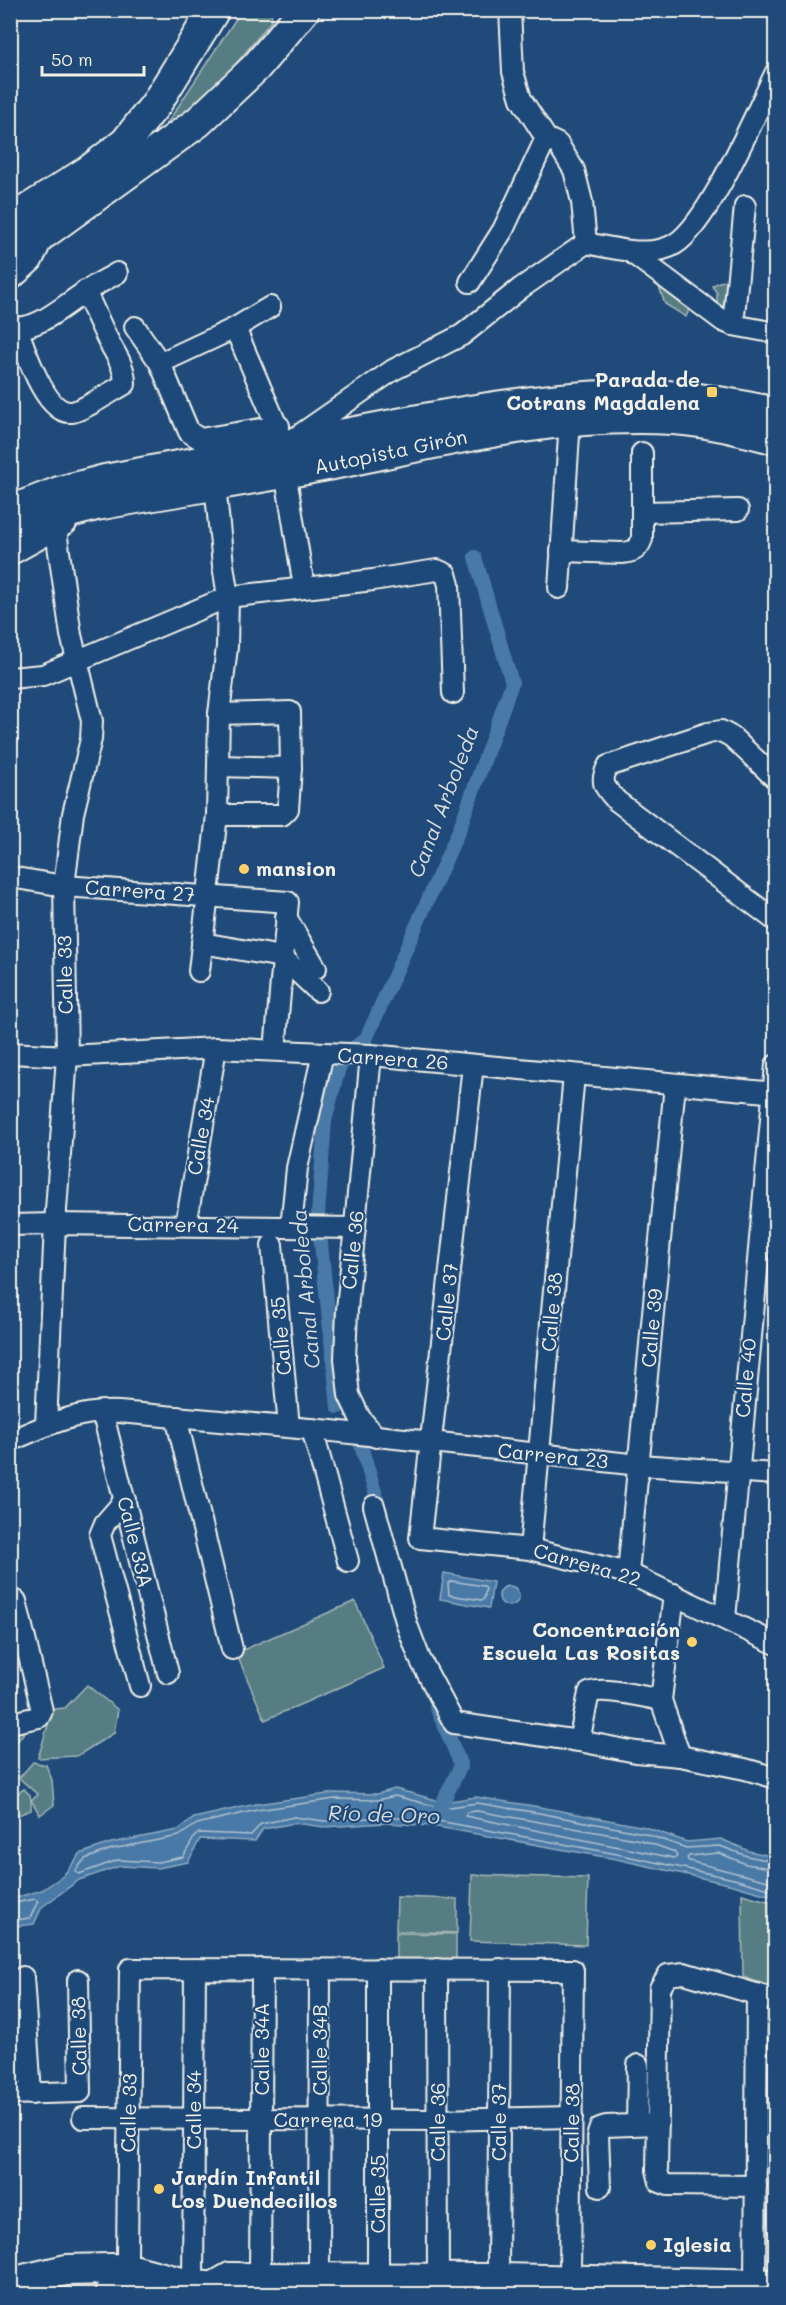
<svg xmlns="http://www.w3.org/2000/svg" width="786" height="2305" font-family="Mali,sans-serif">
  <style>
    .green { fill: #577d83; stroke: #a6b7b6; stroke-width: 1.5 }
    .water { fill: #4a79a6; stroke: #8ea9c0; stroke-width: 1.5 }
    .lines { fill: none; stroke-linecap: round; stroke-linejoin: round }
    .shore { stroke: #b0c1ce; stroke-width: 1.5 }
    .canal { stroke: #4a79a6; stroke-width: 14 }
    .minor-casing { stroke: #f4f1e8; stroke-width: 24 }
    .highway-casing { stroke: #f4f1e8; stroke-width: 34 }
    .minor { stroke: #1f4a7a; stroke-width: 20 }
    .highway { stroke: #1f4a7a; stroke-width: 30 }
    .poi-dot { fill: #ffd166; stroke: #1f4a7a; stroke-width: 2 }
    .labels { text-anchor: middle; stroke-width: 4.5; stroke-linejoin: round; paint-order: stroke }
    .poi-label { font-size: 20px; font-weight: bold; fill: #f4f1e8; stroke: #1f4a7a; text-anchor: start }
    .street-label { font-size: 20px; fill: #f4f1e8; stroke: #1f4a7a }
    .water-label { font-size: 21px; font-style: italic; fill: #dadfde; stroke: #1f4a7a }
  </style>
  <rect width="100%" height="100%" fill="#1f4a7a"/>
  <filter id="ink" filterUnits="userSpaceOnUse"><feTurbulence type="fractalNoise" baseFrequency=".0167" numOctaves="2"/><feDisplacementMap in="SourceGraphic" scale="12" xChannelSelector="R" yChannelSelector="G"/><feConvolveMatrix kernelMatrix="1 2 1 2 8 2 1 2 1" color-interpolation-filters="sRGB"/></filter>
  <g filter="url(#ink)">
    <g class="green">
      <polygon points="241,11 271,11 272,20 211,94 162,131"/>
      <polygon points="733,280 733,308 723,310 717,304 717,293 712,286 719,282"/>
      <polygon points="665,282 692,303 686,317 665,304 659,287"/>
      <polygon points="355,1601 384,1668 265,1720 236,1653"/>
      <polygon points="87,1685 118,1710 114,1733 77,1756 38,1758 48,1725 29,1726 11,1750 11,1715 33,1711 65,1708"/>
      <polygon points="33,1762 46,1765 52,1780 54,1805 40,1815 31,1800 31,1810 13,1817 11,1813 11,1797 24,1789 30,1795 31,1800 38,1795 19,1778"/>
      <polygon points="472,1875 588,1878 586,1945 470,1941"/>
      <polygon points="742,1894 775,1903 775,1988 743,1977"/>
      <polygon points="397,1897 457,1899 457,1933 396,1931"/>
      <polygon points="396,1933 456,1934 456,1965 396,1964"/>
    </g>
    <g class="water">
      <polygon points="444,1573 493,1582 489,1608 440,1599"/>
      <circle cx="509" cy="1596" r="10"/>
      <polygon points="395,1789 444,1802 476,1797 540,1807 645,1827 687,1842 721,1839 749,1851 775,1857 775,1897 733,1885 616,1859 432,1826 386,1823 324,1827 295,1823 263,1829 255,1841 200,1839 188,1862 158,1868 120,1866 79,1880 42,1907 34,1924 11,1927 11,1899 42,1890 63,1876 80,1854 111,1843 178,1830 194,1818 256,1804 335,1793 377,1794"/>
    </g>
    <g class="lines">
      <g class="shore">
        <polygon points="451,1581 484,1586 486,1589 484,1599 481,1600 449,1595 448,1583"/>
        <polygon points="477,1811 641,1840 675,1852 677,1856 674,1858 465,1816 467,1812"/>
        <polyline points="776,1862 747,1856 720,1846 686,1848 643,1833 539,1813 477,1803 443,1808 395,1796 377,1800 335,1799 257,1810 197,1824 179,1836 112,1849 85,1859 75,1871 79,1874 118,1860 158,1862 183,1857 195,1836 199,1833 251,1835 261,1824 294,1817 324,1821 386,1817 433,1820 617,1854 734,1879 776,1891"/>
        <polyline points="776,1869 746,1864 719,1853 689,1856 687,1858 689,1861 776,1883"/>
        <polyline points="10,1904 35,1899 38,1901 30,1918 10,1921"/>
      </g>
      <g class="canal">
        <polyline points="352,1049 366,1039 459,830 512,683 475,557"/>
        <polyline points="338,1407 318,1215 325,1121 339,1068 344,1061"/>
        <polyline points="360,1442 381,1512"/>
        <polyline points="436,1707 461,1765 437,1814"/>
      </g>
      <defs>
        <g id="minor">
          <polyline points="510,10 513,72 521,99 546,138 558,144 574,170 582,202 586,243"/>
          <polyline points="632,253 723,321 733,325 776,333"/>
          <polyline points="10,281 32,261 46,232"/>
          <polyline points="470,282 503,230 546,138"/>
          <polyline points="733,325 745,206"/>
          <path d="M10 327C37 332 64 305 85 292 95 285 107 279 117 273"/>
          <polyline points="135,327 160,363 189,432 200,439 279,426"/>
          <path d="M17 328C25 349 45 415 72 412 82 411 114 390 125 384 125 368 118 358 110 344 101 327 94 309 85 291"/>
          <path d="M235 328 285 445 393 370 462 335 521 288 586 243C611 248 651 259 675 244 710 222 756 112 776 72"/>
          <polyline points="160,363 235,328 270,307"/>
          <polyline points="285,471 304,587"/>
          <polyline points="642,512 738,510"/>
          <path d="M561 551 622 553C633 552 638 550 642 539V453"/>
          <polyline points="10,555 66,524"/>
          <polyline points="559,588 570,420"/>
          <polyline points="10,678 43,675 228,597 373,580 437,570 446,574 449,585 453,693"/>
          <polyline points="219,766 291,768"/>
          <path d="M776 779 732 737 721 731 708 733 608 766C599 783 605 788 617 801L776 921"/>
          <polyline points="217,815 282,815 288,809 291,768 290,712 219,714"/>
          <polyline points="10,877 64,886 288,902 275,1050"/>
          <polyline points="286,917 316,968"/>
          <polyline points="202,943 282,957 318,991"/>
          <polyline points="199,971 217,815 219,714 227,647 228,597 223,565 215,484"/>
          <polyline points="10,1053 67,1056 216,1048 371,1055 776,1093"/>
          <polyline points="371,1055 347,1310 345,1359 349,1395 360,1418 376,1437"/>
          <polyline points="473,1065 420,1538 530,1549 628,1573 776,1644"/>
          <polyline points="10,1225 55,1224 355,1228"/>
          <polyline points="186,1225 216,1048"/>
          <polyline points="291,1227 297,1168 323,1053"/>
          <polyline points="272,1245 289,1427"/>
          <polyline points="102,1411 168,1673"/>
          <polyline points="176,1417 232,1649"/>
          <polyline points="46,1425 55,1224 67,1056 64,886 73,814 91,739 92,721 71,635 56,531"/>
          <polyline points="312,1429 348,1561"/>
          <path d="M10 1441C46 1425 79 1410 119 1412L332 1431 639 1465 776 1474"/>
          <polyline points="125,1500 105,1523 100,1535 140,1686"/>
          <polyline points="374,1506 407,1625 420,1659 454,1723 579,1741 636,1752 680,1756 745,1769 776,1778"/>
          <polyline points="530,1549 574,1075"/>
          <polyline points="628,1573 675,1084"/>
          <polyline points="674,1594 661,1700 680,1756"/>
          <polyline points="725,1619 776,1065"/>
          <polyline points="10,1723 39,1717 42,1711 16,1601"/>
          <path d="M579 1741 589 1693C603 1686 644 1697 661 1700"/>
          <polyline points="437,1969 438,2274"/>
          <polyline points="23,1977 31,2094"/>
          <polyline points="10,2094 80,2092 78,1980"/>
          <polyline points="83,2118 438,2120 572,2117"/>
          <polyline points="637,2124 638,2065"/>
          <polyline points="756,2186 668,2185 660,2182 657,2170 660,1988 668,1975 684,1973 776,2000"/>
          <polyline points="600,2187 598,2134 600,2128 606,2126 658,2124"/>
          <polyline points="127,2257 130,1969 573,1970 570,2276"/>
          <polyline points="260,2274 262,1969"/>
          <polyline points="319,2274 320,1970"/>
          <polyline points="378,2274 378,1969"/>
          <polyline points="498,2274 500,1969"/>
          <polyline points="755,2280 757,1994"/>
          <polyline points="193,2286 195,1969"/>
          <polyline points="206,2286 229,2273 498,2274 776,2280"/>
        </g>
        <g id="highway">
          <polyline points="10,221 90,170 125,143 156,104 214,10"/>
          <polyline points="10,253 46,232 198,122 256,67 304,10"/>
          <path d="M10 511 59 492 105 480C188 464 272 448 356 432 452 413 550 394 649 395 692 396 734 404 776 413"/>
          <path id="s1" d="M10 533 66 513 96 505C175 491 254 479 333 464 446 441 557 412 673 419 707 421 742 430 776 439"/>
          <polyline points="10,2283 66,2270 111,2269 136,2271 193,2286 247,2290 646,2294"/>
          <path d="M111 2294C115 2281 123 2275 136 2271"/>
        </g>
      </defs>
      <use href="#minor" class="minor-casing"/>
      <use href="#highway" class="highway-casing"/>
      <use href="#minor" class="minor"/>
      <use href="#highway" class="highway"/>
    </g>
  </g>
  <g class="poi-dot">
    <rect x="706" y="386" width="12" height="12" rx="3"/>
    <circle cx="244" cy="869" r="6"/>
    <circle cx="692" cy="1642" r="6"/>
    <circle cx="159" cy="2189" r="6"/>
    <circle cx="651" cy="2245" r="6"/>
  </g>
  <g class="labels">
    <g class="poi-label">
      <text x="700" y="387" text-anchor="end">Parada de<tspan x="700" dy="23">Cotrans Magdalena</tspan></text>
      <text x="256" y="876">mansion</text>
      <text x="680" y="1637" text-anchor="end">Concentración<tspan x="680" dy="23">Escuela Las Rositas</tspan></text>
      <text x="171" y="2185">Jardín Infantil<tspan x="171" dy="23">Los Duendecillos</tspan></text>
      <text x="663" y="2252">Iglesia</text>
    </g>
    <g class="street-label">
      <text dy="7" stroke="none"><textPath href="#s1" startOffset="390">Autopista Girón</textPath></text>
      <text transform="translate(140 891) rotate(4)" y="7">Carrera 27</text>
      <text transform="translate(65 975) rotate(-91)" y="7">Calle 33</text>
      <text transform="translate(393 1059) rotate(4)" y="7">Carrera 26</text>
      <text transform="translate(201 1136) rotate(-80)" y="7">Calle 34</text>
      <text transform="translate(183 1225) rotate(1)" y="7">Carrera 24</text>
      <text transform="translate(353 1250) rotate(-84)" y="7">Calle 36</text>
      <text transform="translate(447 1302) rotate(-84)" y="7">Calle 37</text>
      <text transform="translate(552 1312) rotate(-85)" y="7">Calle 38</text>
      <text transform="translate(652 1328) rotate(-85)" y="7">Calle 39</text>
      <text transform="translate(281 1336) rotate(-95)" y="7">Calle 35</text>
      <text transform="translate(746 1378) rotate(-85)" y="7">Calle 40</text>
      <text transform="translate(553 1456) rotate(6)" y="7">Carrera 23</text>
      <text transform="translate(135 1542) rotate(76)" y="7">Calle 33A</text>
      <text transform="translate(587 1565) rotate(16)" y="7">Carrera 22</text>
      <text transform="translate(79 2036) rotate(-91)" y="7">Calle 38</text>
      <text transform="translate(262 2049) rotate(-90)" y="7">Calle 34A</text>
      <text transform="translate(320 2050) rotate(-90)" y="7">Calle 34B</text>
      <text transform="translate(194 2110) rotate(-90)" y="7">Calle 34</text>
      <text transform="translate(129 2113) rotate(-89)" y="7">Calle 33</text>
      <text x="328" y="2127">Carrera 19</text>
      <text transform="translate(438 2122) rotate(-90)" y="7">Calle 36</text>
      <text transform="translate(499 2122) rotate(-90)" y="7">Calle 37</text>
      <text transform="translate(572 2123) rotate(-89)" y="7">Calle 38</text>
      <text transform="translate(378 2194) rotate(-90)" y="7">Calle 35</text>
    </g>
    <g class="water-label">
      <text transform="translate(444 802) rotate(-69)" y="7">Canal Arboleda</text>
      <text transform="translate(306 1289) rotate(-95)" y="7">Canal Arboleda</text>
      <text transform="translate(384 1815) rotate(2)" y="7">Río de Oro</text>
    </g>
  </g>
  <rect width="786" height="2305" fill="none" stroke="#1f4a7a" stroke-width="36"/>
  <rect x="18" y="18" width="750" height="2269" fill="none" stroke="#f4f1e8" stroke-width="2" filter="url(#ink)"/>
  <path d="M42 66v9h102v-9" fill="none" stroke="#f4f1e8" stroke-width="3"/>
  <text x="51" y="66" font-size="18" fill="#f4f1e8" stroke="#1f4a7a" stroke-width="4.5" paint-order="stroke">50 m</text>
</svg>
